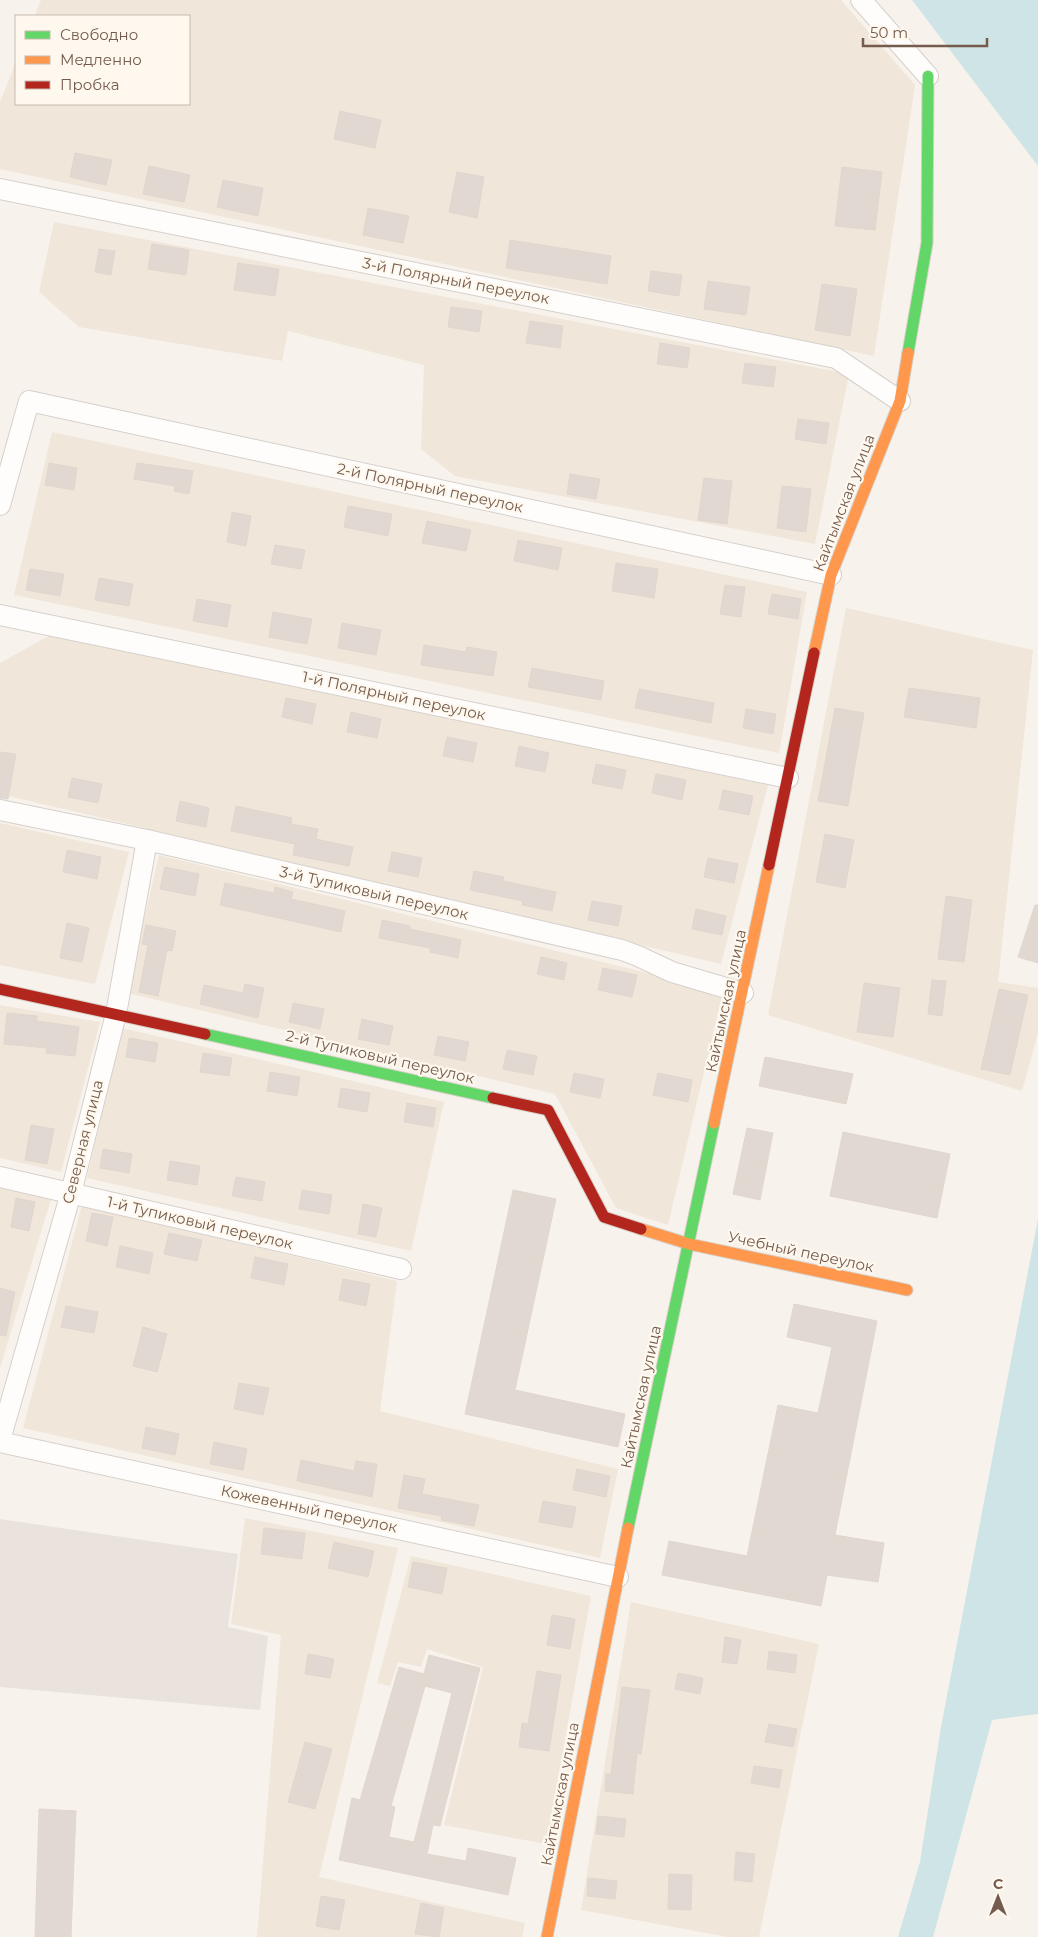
<svg xmlns="http://www.w3.org/2000/svg" width="1038" height="1937" font-family="Montserrat,sans-serif">
  <style>
    .residential { fill: #f0e6da }
    .industrial { fill: #eae3dd }
    .water { fill: #cee4e6 }
    .building { fill: #e1d9d1; stroke: #e0d6ce; fill-rule: evenodd }
    .lines { fill: none; stroke-linecap: round; stroke-linejoin: round }
    .street-casing { stroke: #d6d0cb; stroke-width: 22 }
    .fast-casing { stroke: #d7d0c8; stroke-width: 13 }
    .slow-casing { stroke: #d7d0c8; stroke-width: 13 }
    .jam-casing { stroke: #d7d0c8; stroke-width: 13 }
    .street { stroke: #fefdfc; stroke-width: 20 }
    .fast { stroke: #63d668; stroke-width: 11 }
    .slow { stroke: #ff974d; stroke-width: 11 }
    .jam { stroke: #b3261e; stroke-width: 11 }
    .labels { text-anchor: middle; stroke-width: 4.5; stroke-linejoin: round; paint-order: stroke }
    .street-label { font-size: 15px; fill: #745b4d; stroke: #fef8ee }
  </style>
  <rect width="100%" height="100%" fill="#f7f3ec"/>
  <g class="residential">
    <polygon points="41,0 841,0 915,85 874,356 0,169 0,102 16,62 16,104 189,104 189,16 35,16"/>
    <polygon points="54,222 849,374 815,544 455,476 421,449 424,365 288,331 282,361 79,327 39,292"/>
    <polygon points="52,432 807,592 779,753 14,595"/>
    <polygon points="846,608 1033,650 998,982 1038,988 1038,1033 1022,1091 768,1015"/>
    <polygon points="52,634 768,785 721,964 0,794 0,663"/>
    <polygon points="0,823 129,852 95,984 0,965"/>
    <polygon points="159,855 723,991 668,1225 616,1208 555,1094 127,993"/>
    <polygon points="0,1005 100,1022 61,1172 0,1158"/>
    <polygon points="122,1028 444,1102 411,1251 87,1178"/>
    <polygon points="0,1188 51,1199 0,1368"/>
    <polygon points="82,1205 397,1281 380,1411 618,1469 600,1558 23,1428"/>
    <polygon points="245,1518 398,1548 319,1877 525,1923 522,1937 257,1937 281,1635 231,1624"/>
    <polygon points="411,1556 591,1596 546,1844 444,1825 483,1667 427,1649 421,1667 398,1662 390,1686 377,1683"/>
    <polygon points="631,1602 819,1644 759,1937 728,1937 581,1910"/>
  </g>
  <polygon class="industrial" points="0,1519 238,1554 228,1627 268,1636 260,1710 0,1687"/>
  <g class="water">
    <polygon points="912,0 1038,0 1038,166"/>
    <polygon points="1038,1219 1038,1714 992,1720 933,1937 898,1937 920,1862 941,1727"/>
  </g>
  <g class="building">
    <polygon points="340,111 381,120 375,148 334,139"/>
    <polygon points="75,153 112,160 106,185 70,177"/>
    <polygon points="149,166 190,175 184,202 143,194"/>
    <polygon points="842,167 882,172 875,230 835,226"/>
    <polygon points="457,172 484,177 477,218 449,212"/>
    <polygon points="223,180 263,188 258,216 217,207"/>
    <polygon points="368,208 409,216 403,243 363,235"/>
    <polygon points="510,240 611,256 607,284 506,268"/>
    <polygon points="152,244 189,250 186,275 148,269"/>
    <polygon points="99,249 115,251 111,275 95,272"/>
    <polygon points="238,263 279,269 275,296 234,290"/>
    <polygon points="651,271 682,275 679,296 648,291"/>
    <polygon points="708,281 750,287 746,315 704,309"/>
    <polygon points="822,284 857,289 850,336 815,330"/>
    <polygon points="451,307 482,311 479,332 448,327"/>
    <polygon points="530,321 563,326 560,348 526,343"/>
    <polygon points="660,343 690,348 687,368 657,364"/>
    <polygon points="745,363 776,367 773,387 742,383"/>
    <polygon points="798,419 829,423 826,444 795,439"/>
    <polygon points="49,463 77,468 74,490 45,485"/>
    <polygon points="137,463 193,471 189,494 174,491 175,486 134,479"/>
    <polygon points="570,474 600,479 596,499 567,494"/>
    <polygon points="704,478 732,481 727,524 698,520"/>
    <polygon points="782,486 811,489 806,532 777,528"/>
    <polygon points="348,506 392,514 388,536 344,527"/>
    <polygon points="232,512 251,516 246,546 227,542"/>
    <polygon points="427,521 471,530 466,551 422,543"/>
    <polygon points="518,540 562,548 558,570 514,561"/>
    <polygon points="275,545 305,550 301,569 271,564"/>
    <polygon points="616,563 658,569 654,598 612,591"/>
    <polygon points="30,569 64,574 60,596 26,590"/>
    <polygon points="99,578 133,584 129,606 95,600"/>
    <polygon points="725,585 745,587 741,617 720,614"/>
    <polygon points="772,594 801,599 798,619 768,614"/>
    <polygon points="197,599 231,605 227,627 193,621"/>
    <polygon points="273,612 312,619 307,644 269,637"/>
    <polygon points="342,623 381,630 376,655 338,648"/>
    <polygon points="424,645 466,652 467,647 497,652 493,676 421,665"/>
    <polygon points="532,668 604,681 601,700 528,687"/>
    <polygon points="909,688 980,698 976,728 904,717"/>
    <polygon points="639,689 714,703 711,723 635,708"/>
    <polygon points="286,698 316,704 312,724 282,717"/>
    <polygon points="835,708 864,713 848,806 818,801"/>
    <polygon points="746,709 776,714 773,734 743,728"/>
    <polygon points="351,712 381,719 377,738 347,732"/>
    <polygon points="447,737 477,743 473,762 443,756"/>
    <polygon points="519,746 549,753 545,772 515,766"/>
    <polygon points="0,752 16,754 8,799 0,798"/>
    <polygon points="596,764 626,770 622,789 592,783"/>
    <polygon points="656,774 686,780 682,800 652,793"/>
    <polygon points="72,778 102,784 98,803 68,797"/>
    <polygon points="723,790 753,796 749,815 719,809"/>
    <polygon points="180,801 209,808 206,827 176,821"/>
    <polygon points="236,806 292,818 291,824 318,829 316,839 353,847 349,866 293,855 295,844 231,831"/>
    <polygon points="825,834 854,840 845,888 816,882"/>
    <polygon points="67,850 101,857 97,879 63,872"/>
    <polygon points="392,852 422,858 418,877 388,871"/>
    <polygon points="708,858 738,864 734,883 704,877"/>
    <polygon points="165,867 199,874 195,896 160,889"/>
    <polygon points="474,871 504,877 503,881 556,892 552,911 522,905 523,901 470,890"/>
    <polygon points="225,883 274,893 275,887 293,892 291,899 345,911 341,932 220,905"/>
    <polygon points="946,896 972,900 964,962 938,959"/>
    <polygon points="592,901 622,906 618,926 588,920"/>
    <polygon points="1035,905 1038,905 1038,963 1018,957"/>
    <polygon points="696,909 726,916 722,935 692,929"/>
    <polygon points="382,920 410,926 410,929 461,940 458,958 430,952 430,948 379,938"/>
    <polygon points="67,923 89,928 82,962 60,958"/>
    <polygon points="146,925 176,931 172,951 167,950 158,996 139,992 148,945 142,944"/>
    <polygon points="541,957 567,963 564,980 537,974"/>
    <polygon points="603,968 637,975 632,997 598,990"/>
    <polygon points="932,980 946,981 942,1016 928,1014"/>
    <polygon points="864,983 900,988 893,1037 857,1032"/>
    <polygon points="245,984 264,988 258,1018 200,1004 204,985 243,993"/>
    <polygon points="999,989 1028,995 1010,1075 981,1069"/>
    <polygon points="293,1003 324,1009 320,1029 289,1022"/>
    <polygon points="7,1013 37,1016 37,1021 79,1027 75,1056 46,1053 47,1048 4,1044"/>
    <polygon points="362,1019 393,1026 389,1045 358,1039"/>
    <polygon points="438,1036 469,1042 465,1061 434,1055"/>
    <polygon points="129,1038 158,1043 155,1062 126,1057"/>
    <polygon points="507,1050 537,1056 533,1075 503,1069"/>
    <polygon points="203,1053 232,1058 229,1076 200,1072"/>
    <polygon points="765,1057 853,1074 846,1104 759,1086"/>
    <polygon points="270,1072 300,1077 297,1096 267,1091"/>
    <polygon points="574,1073 604,1079 600,1098 570,1092"/>
    <polygon points="658,1073 692,1080 688,1102 653,1095"/>
    <polygon points="341,1088 370,1093 367,1112 338,1107"/>
    <polygon points="407,1103 436,1108 433,1127 404,1122"/>
    <polygon points="31,1125 54,1129 47,1164 25,1160"/>
    <polygon points="747,1128 773,1133 760,1200 733,1194"/>
    <polygon points="843,1132 950,1154 937,1218 830,1196"/>
    <polygon points="103,1149 132,1154 129,1173 100,1168"/>
    <polygon points="170,1161 200,1166 197,1185 167,1180"/>
    <polygon points="236,1177 265,1182 262,1201 232,1196"/>
    <polygon points="302,1190 332,1195 329,1214 299,1209"/>
    <polygon points="513,1190 556,1199 515,1390 625,1414 618,1447 465,1414"/>
    <polygon points="16,1198 35,1202 29,1231 11,1227"/>
    <polygon points="363,1204 382,1208 376,1237 358,1234"/>
    <polygon points="92,1213 113,1217 107,1246 86,1241"/>
    <polygon points="169,1233 202,1240 197,1261 164,1254"/>
    <polygon points="120,1246 153,1253 149,1274 116,1267"/>
    <polygon points="255,1257 288,1264 284,1285 251,1278"/>
    <polygon points="343,1279 370,1284 366,1306 339,1300"/>
    <polygon points="0,1288 15,1292 6,1336 0,1335"/>
    <polygon points="794,1304 877,1321 835,1535 884,1543 878,1582 827,1575 821,1606 662,1575 669,1541 747,1556 778,1405 818,1413 832,1347 787,1337"/>
    <polygon points="66,1306 98,1312 94,1333 61,1327"/>
    <polygon points="143,1327 167,1334 157,1372 133,1366"/>
    <polygon points="239,1383 269,1388 263,1415 234,1409"/>
    <polygon points="146,1427 179,1434 175,1455 142,1448"/>
    <polygon points="214,1442 247,1449 243,1470 210,1464"/>
    <polygon points="301,1460 354,1471 356,1461 377,1464 372,1497 297,1481"/>
    <polygon points="577,1469 610,1476 606,1497 573,1490"/>
    <polygon points="404,1475 425,1479 422,1494 479,1505 474,1526 441,1520 442,1516 398,1508"/>
    <polygon points="543,1501 576,1507 572,1528 539,1522"/>
    <polygon points="264,1528 305,1533 302,1559 261,1554"/>
    <polygon points="334,1542 374,1551 368,1577 328,1568"/>
    <polygon points="413,1562 447,1568 442,1594 408,1587"/>
    <polygon points="552,1615 575,1619 570,1649 547,1645"/>
    <polygon points="725,1637 741,1640 737,1664 722,1662"/>
    <polygon points="769,1651 797,1655 795,1673 767,1669"/>
    <polygon points="308,1654 334,1659 330,1678 305,1674"/>
    <path d="M429 1655 480 1668 440 1826 433 1825 427 1854 466 1861 468 1848 516 1858 508 1895 339 1860 352 1798 360 1800 399 1667 424 1674ZM425 1686 452 1693 414 1842 389 1837 395 1807 391 1806Z"/>
    <polygon points="537,1671 561,1675 549,1751 519,1747 522,1723 528,1724"/>
    <polygon points="678,1673 703,1678 700,1694 675,1689"/>
    <polygon points="622,1687 650,1690 641,1754 637,1753 633,1794 605,1791 606,1774 611,1774"/>
    <polygon points="769,1724 797,1729 793,1747 765,1742"/>
    <polygon points="305,1742 332,1749 315,1809 288,1802"/>
    <polygon points="754,1766 782,1770 779,1788 751,1783"/>
    <polygon points="39,1809 76,1811 71,1937 35,1937"/>
    <polygon points="598,1816 626,1819 624,1837 596,1834"/>
    <polygon points="736,1852 755,1854 752,1882 734,1880"/>
    <polygon points="669,1874 692,1875 691,1910 668,1909"/>
    <polygon points="588,1878 617,1881 615,1899 587,1896"/>
    <polygon points="321,1896 345,1900 339,1930 316,1926"/>
    <polygon points="421,1903 444,1908 439,1937 415,1934"/>
  </g>
  <g class="lines">
    <defs>
      <g id="street">
        <polyline points="861,0 928,76"/>
        <polyline points="0,189 836,358 900,401"/>
        <polyline points="0,505 29,401 831,575"/>
        <polyline points="0,615 788,778"/>
        <polyline points="0,810 147,840 622,950 638,956 672,972 743,993"/>
        <polyline points="0,1177 401,1269"/>
        <polyline points="0,1440 71,1193 116,1014 147,840"/>
        <polyline points="0,1442 618,1577"/>
      </g>
      <g id="fast">
        <polyline points="908,353 927,243 928,76"/>
        <polyline points="205,1034 493,1098"/>
        <polyline points="628,1528 714,1123"/>
      </g>
      <g id="slow">
        <polyline points="814,653 831,575 900,401 908,353"/>
        <polyline points="714,1123 769,865"/>
        <polyline points="641,1229 689,1244 907,1290"/>
        <polyline points="547,1937 628,1528"/>
      </g>
      <g id="jam">
        <polyline points="769,865 814,653"/>
        <polyline points="0,989 205,1034"/>
        <polyline points="493,1098 548,1110 604,1217 641,1229"/>
      </g>
    </defs>
    <use href="#street" class="street-casing"/>
    <use href="#fast" class="fast-casing"/>
    <use href="#slow" class="slow-casing"/>
    <use href="#jam" class="jam-casing"/>
    <use href="#street" class="street"/>
    <use href="#fast" class="fast"/>
    <use href="#slow" class="slow"/>
    <use href="#jam" class="jam"/>
  </g>
  <g class="labels">
    <g class="street-label">
      <text transform="translate(456 281) rotate(11)" y="5">3-й Полярный переулок</text>
      <text transform="translate(430 488) rotate(12)" y="5">2-й Полярный переулок</text>
      <text transform="translate(844 503) rotate(-69)" y="5">Кайтымская улица</text>
      <text transform="translate(394 696) rotate(12)" y="5">1-й Полярный переулок</text>
      <text transform="translate(374 893) rotate(13)" y="5">3-й Тупиковый переулок</text>
      <text transform="translate(726 1001) rotate(-78)" y="5">Кайтымская улица</text>
      <text transform="translate(380 1057) rotate(13)" y="5">2-й Тупиковый переулок</text>
      <text transform="translate(83 1142) rotate(-76)" y="5">Северная улица</text>
      <text transform="translate(200 1223) rotate(13)" y="5">1-й Тупиковый переулок</text>
      <text transform="translate(801 1252) rotate(12)" y="5">Учебный переулок</text>
      <text transform="translate(641 1397) rotate(-78)" y="5">Кайтымская улица</text>
      <text transform="translate(309 1509) rotate(12)" y="5">Кожевенный переулок</text>
      <text transform="translate(560 1794) rotate(-79)" y="5">Кайтымская улица</text>
    </g>
  </g>
  <rect x="15" y="15" width="175" height="90" fill="#fef8ee" stroke="#c7b9ae"/>
  <rect x="25" y="31" width="25" height="8" fill="#63d668" stroke="#c7b9ae"/>
  <text x="60" y="40" font-size="15" fill="#745b4d">Свободно</text>
  <rect x="25" y="56" width="25" height="8" fill="#ff974d" stroke="#c7b9ae"/>
  <text x="60" y="65" font-size="15" fill="#745b4d">Медленно</text>
  <rect x="25" y="81" width="25" height="8" fill="#b3261e" stroke="#c7b9ae"/>
  <text x="60" y="90" font-size="15" fill="#745b4d">Пробка</text>
  <g transform="translate(998 1897)" stroke="#fef8ee" stroke-width="4" paint-order="stroke">
  <path d="M0-4L9 19L0 12L-9 19Z" fill="#745b4d"/>
  <text y="-8" font-size="14" font-weight="bold" text-anchor="middle" fill="#745b4d">С</text>
  </g>
  <path d="M863 38v8h124v-8" fill="none" stroke="#745b4d" stroke-width="2.5"/>
  <text x="870" y="38" font-size="15" fill="#745b4d" stroke="#fef8ee" stroke-width="4" paint-order="stroke">50 m</text>
</svg>
